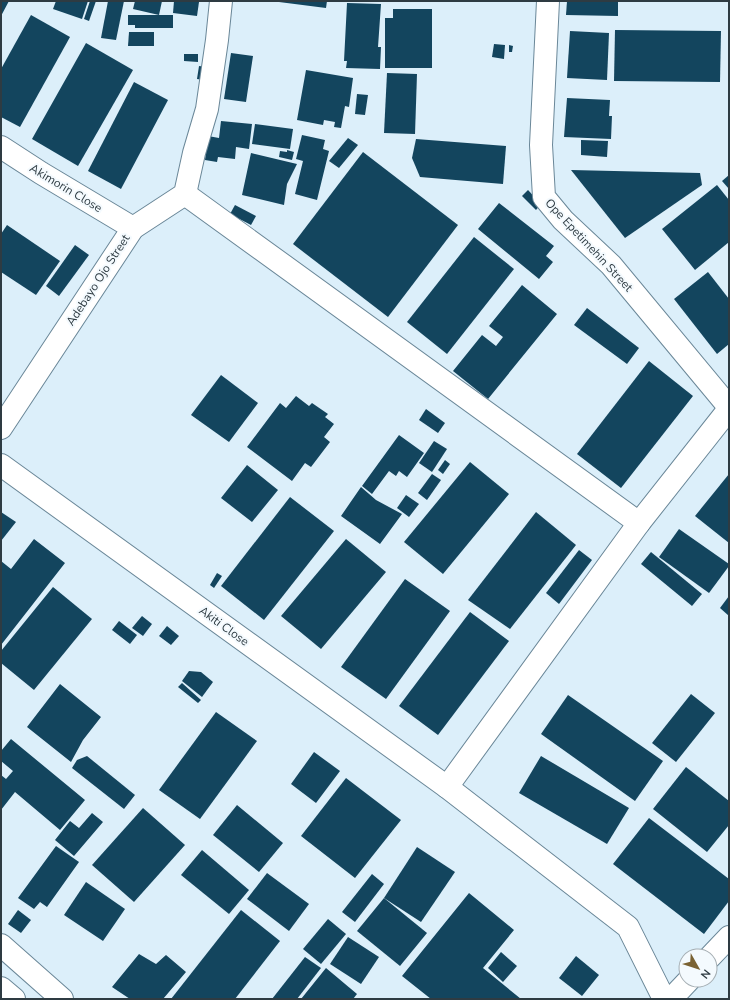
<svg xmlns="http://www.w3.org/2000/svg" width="730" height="1000" font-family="'Nunito Sans',sans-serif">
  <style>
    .building { fill: #13455e }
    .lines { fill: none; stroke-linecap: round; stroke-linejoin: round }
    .minor-casing { stroke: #6a8798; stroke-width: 24 }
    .major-casing { stroke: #6a8798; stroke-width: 24 }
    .minor { stroke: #fff; stroke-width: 22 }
    .major { stroke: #fff; stroke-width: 22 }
    .labels { text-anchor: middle; stroke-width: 4; stroke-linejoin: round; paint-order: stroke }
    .street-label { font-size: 12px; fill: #2e3b42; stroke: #f4fafe }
  </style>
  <rect width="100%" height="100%" fill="#dceffa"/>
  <g class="building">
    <polygon points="1,1 9,1 1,16"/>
    <polygon points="56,1 88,1 82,19 53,9"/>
    <polygon points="90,1 96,1 89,21 84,19"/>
    <polygon points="108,1 124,1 116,40 101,38"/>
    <polygon points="135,1 162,1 159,15 133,9"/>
    <polygon points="174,1 199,2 197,16 173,13"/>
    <polygon points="279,1 327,1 326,8 279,2"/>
    <polygon points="567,1 618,1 618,16 566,15"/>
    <polygon points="347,3 381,4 378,47 381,47 380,69 346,68 347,61 344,61"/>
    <polygon points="393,9 432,9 432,68 385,68 385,18 393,18"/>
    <polygon points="31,15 70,37 20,127 1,117 1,69"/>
    <polygon points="128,15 173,15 173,28 135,28 135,25 128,25"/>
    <polygon points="615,30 721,31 720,82 614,81"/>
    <polygon points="570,31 609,33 607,80 567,78"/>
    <polygon points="129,32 154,32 154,46 128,46"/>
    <polygon points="86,43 133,70 78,166 32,139"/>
    <polygon points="494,44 505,45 504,59 492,57"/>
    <polygon points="509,45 513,46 512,52 509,52"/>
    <polygon points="231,53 253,56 246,102 224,99"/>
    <polygon points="184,54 198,54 198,62 184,61"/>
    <polygon points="199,66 206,67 204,80 197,79"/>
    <polygon points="306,70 353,78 349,107 345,106 341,128 334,127 335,122 324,120 323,125 297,120"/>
    <polygon points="387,73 417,74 415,134 384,133"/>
    <polygon points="134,82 168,100 121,189 88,171"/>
    <polygon points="357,94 368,95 365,115 355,114"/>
    <polygon points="567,98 610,100 609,116 612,116 611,139 564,137"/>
    <polygon points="221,121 252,124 249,149 236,147 235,159 218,157 217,162 205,160 208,136 219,138"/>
    <polygon points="255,124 293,129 290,149 252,144"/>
    <polygon points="302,135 325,140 323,149 329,151 317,200 295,194 303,161 296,159"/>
    <polygon points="348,138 358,145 339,168 329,161"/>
    <polygon points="416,139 506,146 503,184 420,177 412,158"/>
    <polygon points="581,140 608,141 607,157 581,155"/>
    <polygon points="287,150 294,152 292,160 279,157 280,151 287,152"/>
    <polygon points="363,152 458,225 388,317 293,244"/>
    <polygon points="251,153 297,164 287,184 284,205 242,195"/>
    <polygon points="571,170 700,173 702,185 625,238"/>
    <polygon points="729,175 729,189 722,181"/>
    <polygon points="717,185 729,200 729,242 695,270 662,229"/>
    <polygon points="528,190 541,204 536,210 522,196"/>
    <polygon points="499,203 554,246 546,256 553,262 539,279 478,229"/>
    <polygon points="235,205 256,216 251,225 230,214"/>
    <polygon points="7,225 60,261 36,295 1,272 1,234"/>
    <polygon points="474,237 514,269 447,354 407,322"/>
    <polygon points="75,245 89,255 59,296 46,286"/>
    <polygon points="708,272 729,299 729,344 717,354 674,299"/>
    <polygon points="522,285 557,314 488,399 453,371 482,335 496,346 503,337 489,326"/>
    <polygon points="587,308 639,348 627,364 574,325"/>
    <polygon points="649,361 693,396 621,488 577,454"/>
    <polygon points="221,375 258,403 229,442 191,415"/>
    <polygon points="296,396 309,406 312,403 328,414 325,417 334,424 324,437 330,442 311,467 305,463 292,481 247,447 280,403 286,408"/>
    <polygon points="426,409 445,423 438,433 419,420"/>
    <polygon points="399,435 424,453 407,477 399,471 396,476 389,471 372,494 362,486"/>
    <polygon points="434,441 447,449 432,472 419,463"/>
    <polygon points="445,460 450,464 443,474 438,470"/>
    <polygon points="470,462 509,494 443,574 404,542"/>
    <polygon points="247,465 278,490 252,522 221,498"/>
    <polygon points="432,474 441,480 427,500 418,493"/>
    <polygon points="729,474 729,543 695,516"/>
    <polygon points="361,487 376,500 402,514 380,544 341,516"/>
    <polygon points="406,495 419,504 409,517 397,508"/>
    <polygon points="290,497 334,531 264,620 221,586"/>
    <polygon points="1,512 16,522 1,541"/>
    <polygon points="536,512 576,545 510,629 468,600"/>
    <polygon points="679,529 729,564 729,566 709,593 659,557"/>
    <polygon points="34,539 65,563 1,645 1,561 11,569"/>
    <polygon points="346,539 386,572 321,649 281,616"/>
    <polygon points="579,550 592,560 559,604 546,593"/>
    <polygon points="651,552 702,594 692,606 641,564"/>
    <polygon points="217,573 222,576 214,588 210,585"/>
    <polygon points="405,579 450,611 386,699 341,667"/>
    <polygon points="53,587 92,619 34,690 1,663 1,651"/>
    <polygon points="729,596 729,616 720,608"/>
    <polygon points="470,612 509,641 438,735 399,706"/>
    <polygon points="142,616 152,624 143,636 132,628"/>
    <polygon points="119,621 137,635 130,644 112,630"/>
    <polygon points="167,626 179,636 171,645 159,636"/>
    <polygon points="189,671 201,672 213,682 202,697 182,681"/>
    <polygon points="182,683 201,700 198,703 178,687"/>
    <polygon points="60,684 101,717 83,740 71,762 27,727"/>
    <polygon points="691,694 715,713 676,762 652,743"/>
    <polygon points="568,695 663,761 635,801 541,734"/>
    <polygon points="216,712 257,741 200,819 159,790"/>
    <polygon points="11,739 85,800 60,830 15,792 1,810 1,775 6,779 13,771 1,761 1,751"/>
    <polygon points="314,752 340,771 316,803 291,784"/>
    <polygon points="87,756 135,795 124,809 72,768 77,760"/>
    <polygon points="541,756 629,808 607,844 519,793"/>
    <polygon points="686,767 729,801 729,825 707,852 653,809"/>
    <polygon points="346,778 401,820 355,878 301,836"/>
    <polygon points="237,805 283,843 259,872 213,835"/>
    <polygon points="143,808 185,845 134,902 92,865"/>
    <polygon points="92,813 103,822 74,856 55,840 70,821 79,828"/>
    <polygon points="649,818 729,879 729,901 704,934 613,864"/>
    <polygon points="56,846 79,862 47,907 40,902 34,909 18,898"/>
    <polygon points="417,847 455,872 421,922 384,898"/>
    <polygon points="202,850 249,890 229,914 181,875"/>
    <polygon points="267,873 309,904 289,931 247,899"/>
    <polygon points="372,874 384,884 355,922 342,912"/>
    <polygon points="86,882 125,909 103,941 64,915"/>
    <polygon points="469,893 514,930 483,968 521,999 431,999 402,976"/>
    <polygon points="384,898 427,933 400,966 357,931"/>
    <polygon points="18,910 31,920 21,933 8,924"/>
    <polygon points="241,910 280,941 235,999 171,999"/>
    <polygon points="328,919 346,934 321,964 303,949"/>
    <polygon points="348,937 379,957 361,984 330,964"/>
    <polygon points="501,952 517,966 503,982 488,968"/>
    <polygon points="139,954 156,964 166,955 186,972 163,999 130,999 112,987"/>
    <polygon points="576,956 599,975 582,996 559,978"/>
    <polygon points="305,957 321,968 297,999 272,999"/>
    <polygon points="326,968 357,994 353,999 301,999"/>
  </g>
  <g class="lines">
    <defs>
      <g id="minor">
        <polyline points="548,1 541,145 544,197 563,220 611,265 729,407"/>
        <polyline points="1,147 41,173 133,228"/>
        <polyline points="185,194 639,523"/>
        <polyline points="1,428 133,228 185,194 194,153 207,109 217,40 221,1"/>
        <polyline points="1,465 447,787 628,927 664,999"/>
        <polyline points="447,787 639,523 729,409"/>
        <polyline points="710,957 729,937"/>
        <polyline points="671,999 689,980"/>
      </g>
      <g id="major">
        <polyline points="1,945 62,999"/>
        <polyline points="1,988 14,999"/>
      </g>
    </defs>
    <use href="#minor" class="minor-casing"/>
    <use href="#major" class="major-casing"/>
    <use href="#minor" class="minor"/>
    <use href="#major" class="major"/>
  </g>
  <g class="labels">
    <g class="street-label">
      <text transform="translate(66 188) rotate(31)" y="4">Akimorin Close</text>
      <text transform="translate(589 245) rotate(47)" y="4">Ope Epetimehin Street</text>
      <text transform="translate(98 280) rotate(-57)" y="4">Adebayo Ojo Street</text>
      <text transform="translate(224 626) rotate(36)" y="4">Akiti Close</text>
    </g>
  </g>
  <rect width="730" height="1000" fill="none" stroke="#2e3b42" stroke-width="4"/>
  <g transform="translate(698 968) rotate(129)"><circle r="19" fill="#f4fafe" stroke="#a5aeb3"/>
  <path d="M0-3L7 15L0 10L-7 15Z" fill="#7a6233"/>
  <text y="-6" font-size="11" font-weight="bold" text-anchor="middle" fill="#2e3b42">N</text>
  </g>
</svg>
